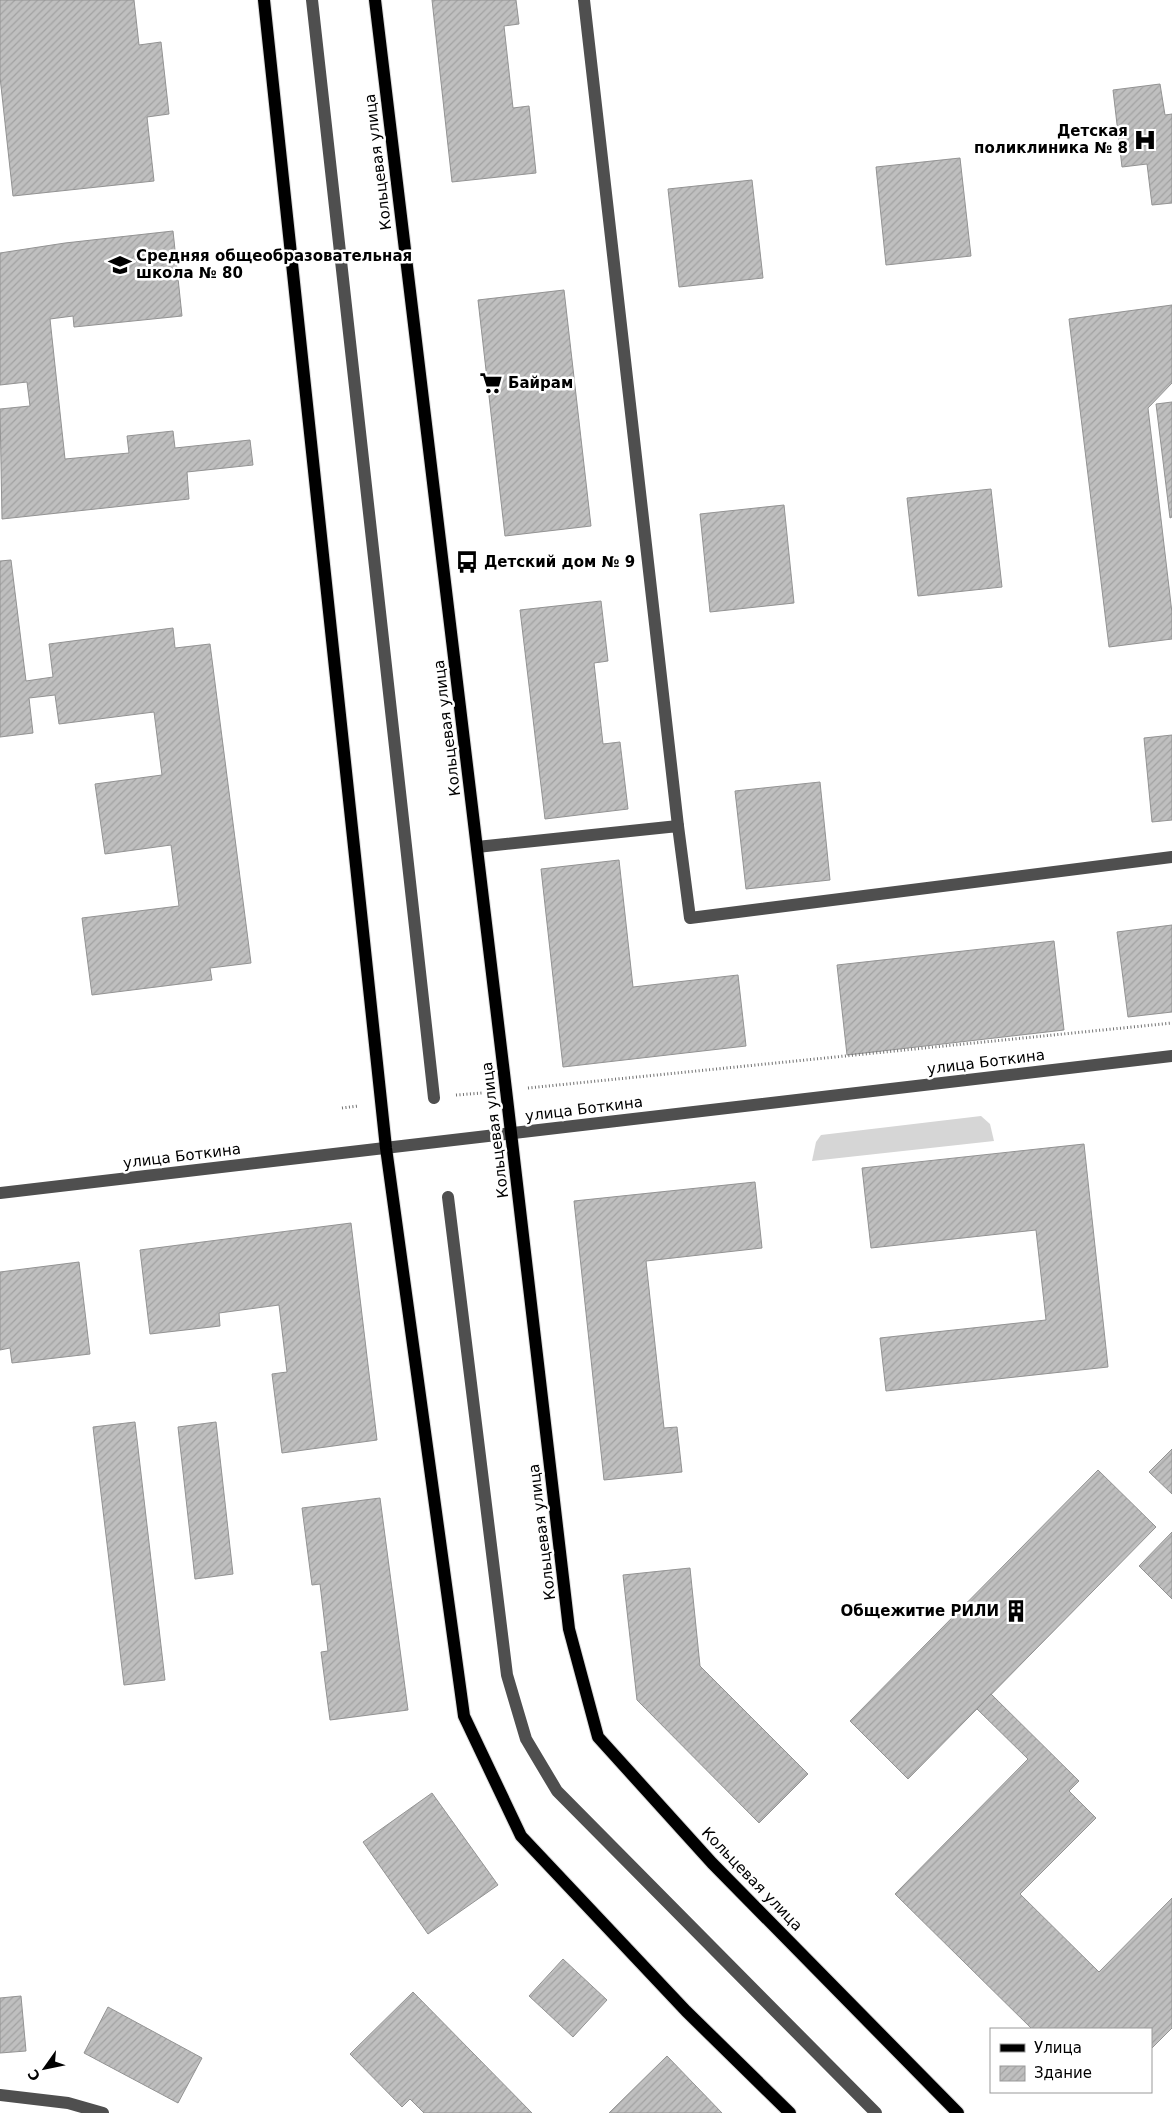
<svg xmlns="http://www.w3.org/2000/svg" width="1172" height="2113" font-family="'DejaVu Sans',sans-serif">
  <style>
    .grass { fill: #d6d6d6 }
    .building { fill: url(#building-hatch); stroke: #939393 }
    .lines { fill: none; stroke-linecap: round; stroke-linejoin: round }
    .major-casing { stroke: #dbdbdb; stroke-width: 14 }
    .path { stroke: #717171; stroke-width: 3; stroke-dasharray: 1 2.5; stroke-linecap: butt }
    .minor { stroke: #4f4f4f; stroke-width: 12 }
    .major { stroke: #000; stroke-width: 12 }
    .labels { text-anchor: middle; stroke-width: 5; stroke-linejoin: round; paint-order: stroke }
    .poi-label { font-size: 15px; font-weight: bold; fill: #000; stroke: #fff; text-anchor: start }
    .street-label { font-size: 15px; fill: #000; stroke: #fff }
  </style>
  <defs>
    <pattern id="building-hatch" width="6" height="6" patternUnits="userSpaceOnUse" patternTransform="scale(1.25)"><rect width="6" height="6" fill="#bfbfbf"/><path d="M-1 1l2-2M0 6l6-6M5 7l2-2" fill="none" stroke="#a2a2a2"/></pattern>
  </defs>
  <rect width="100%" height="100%" fill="#fff"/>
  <polygon class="grass" points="981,1116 990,1124 994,1141 812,1161 816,1142 821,1135"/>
  <g class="building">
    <polygon points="0,0 134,0 139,45 161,42 169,114 147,117 154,181 13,196 0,77"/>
    <polygon points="432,0 516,0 519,24 504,26 513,108 529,106 536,173 452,182"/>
    <polygon points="1160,84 1165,115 1172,114 1172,203 1152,205 1147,164 1122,167 1113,90"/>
    <polygon points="960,158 971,256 886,265 876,167"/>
    <polygon points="752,180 763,278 679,287 668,189"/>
    <polygon points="173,231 182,316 74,327 73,316 50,319 65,459 129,453 127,436 173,431 175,448 250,440 253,465 187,472 189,499 2,519 0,409 30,406 27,382 0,385 0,253 65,243"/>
    <polygon points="564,290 591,526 505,536 478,300"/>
    <polygon points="1172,305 1172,383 1148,408 1172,613 1172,639 1109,647 1069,319"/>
    <polygon points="1172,402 1172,517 1170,518 1156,404"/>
    <polygon points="991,489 1002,587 918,596 907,498"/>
    <polygon points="784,505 794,603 710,612 700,514"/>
    <polygon points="11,560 26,681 53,677 49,644 173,628 175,648 210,644 251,963 210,968 212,980 92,995 82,918 179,906 171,845 105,854 95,784 162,775 154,712 59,724 55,695 29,698 33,733 0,737 0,561"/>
    <polygon points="601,601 608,661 594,663 603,744 620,742 628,809 545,819 520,610"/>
    <polygon points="1172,735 1172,820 1152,822 1144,738"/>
    <polygon points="820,782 830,880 746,889 735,791"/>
    <polygon points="619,860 633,987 738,975 746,1046 563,1067 541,869"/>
    <polygon points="1172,925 1172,1012 1128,1017 1117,932"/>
    <polygon points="1054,941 1064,1030 847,1055 837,965"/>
    <polygon points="1084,1144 1108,1367 886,1391 880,1338 1046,1320 1036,1230 871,1248 862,1168"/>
    <polygon points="755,1182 762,1248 646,1261 664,1428 677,1427 682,1472 604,1480 574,1201"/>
    <polygon points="351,1223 377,1440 282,1453 272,1374 287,1372 279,1305 219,1313 220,1326 150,1334 140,1250"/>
    <polygon points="79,1262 90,1354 12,1363 10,1348 0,1350 0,1272"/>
    <polygon points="135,1422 165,1680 124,1685 93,1427"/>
    <polygon points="216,1422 233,1574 195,1579 178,1427"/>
    <polygon points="1172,1449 1172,1494 1149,1472"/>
    <polygon points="1098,1470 1156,1527 908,1779 850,1721"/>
    <polygon points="380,1498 408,1710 330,1720 321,1652 328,1651 320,1584 312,1585 302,1508"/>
    <polygon points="1172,1532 1172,1599 1139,1566"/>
    <polygon points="690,1568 700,1666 808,1774 759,1823 637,1700 623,1575"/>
    <polygon points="991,1694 1079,1781 1069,1791 1096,1818 1020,1894 1099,1972 1172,1898 1172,2028 1151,2049 1151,2029 1032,2029 895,1894 1028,1759 977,1709"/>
    <polygon points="432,1793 498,1885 428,1934 363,1842"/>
    <polygon points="563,1959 607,2000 573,2037 529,1996"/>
    <polygon points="413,1992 532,2113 424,2113 410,2099 402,2107 350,2054"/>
    <polygon points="21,1996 26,2051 0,2053 0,1998"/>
    <polygon points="108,2007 202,2058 178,2103 84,2053"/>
    <polygon points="667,2056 722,2113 609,2113"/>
  </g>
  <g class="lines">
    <defs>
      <g id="major">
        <polyline points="264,0 386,1148 464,1716 521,1836 686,2011 790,2113"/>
        <polyline points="375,0 506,1090 569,1629 598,1737 712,1863 958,2113"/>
      </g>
    </defs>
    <use href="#major" class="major-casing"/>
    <g class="path">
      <polyline points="528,1088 1172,1023"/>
      <polyline points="456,1095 482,1093"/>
      <polyline points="342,1108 358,1106"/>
    </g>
    <g class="minor">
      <polyline points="312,0 434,1098"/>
      <polyline points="584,0 678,826"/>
      <polyline points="477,847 678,826 690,918 1172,857"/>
      <polyline points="0,1193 1172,1056"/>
      <polyline points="448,1197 507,1675 526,1739 557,1791 876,2113"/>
      <polyline points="0,2095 68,2103 103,2113"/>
    </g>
    <use href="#major" class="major"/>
  </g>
  <defs>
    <symbol id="hospital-bare" viewBox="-9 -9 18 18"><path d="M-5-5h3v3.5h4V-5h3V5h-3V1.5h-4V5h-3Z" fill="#000" stroke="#fff" stroke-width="2.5" paint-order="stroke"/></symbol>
    <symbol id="school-bare" viewBox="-9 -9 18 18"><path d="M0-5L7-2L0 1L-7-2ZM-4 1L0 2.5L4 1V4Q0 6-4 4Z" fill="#000" stroke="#fff" stroke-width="2.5" paint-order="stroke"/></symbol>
    <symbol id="supermarket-bare" viewBox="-9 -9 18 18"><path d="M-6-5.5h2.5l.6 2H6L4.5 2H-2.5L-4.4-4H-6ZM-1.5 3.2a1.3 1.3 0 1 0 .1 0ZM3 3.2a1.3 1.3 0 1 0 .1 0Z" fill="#000" stroke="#fff" stroke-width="2.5" paint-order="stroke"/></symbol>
    <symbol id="bus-bare" viewBox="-9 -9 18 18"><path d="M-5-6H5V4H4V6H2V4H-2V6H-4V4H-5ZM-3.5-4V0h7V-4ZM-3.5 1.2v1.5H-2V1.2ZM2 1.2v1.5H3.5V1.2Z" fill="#000" stroke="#fff" stroke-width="2.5" paint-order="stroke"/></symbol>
    <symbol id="building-bare" viewBox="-9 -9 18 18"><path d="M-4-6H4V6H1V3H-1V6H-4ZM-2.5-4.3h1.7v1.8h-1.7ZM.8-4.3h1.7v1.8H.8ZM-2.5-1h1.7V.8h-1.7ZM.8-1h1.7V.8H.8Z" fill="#000" stroke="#fff" stroke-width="2.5" paint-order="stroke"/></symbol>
  </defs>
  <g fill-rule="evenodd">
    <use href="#hospital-bare" x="1129" y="124" width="32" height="32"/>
    <use href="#school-bare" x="104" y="249" width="32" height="32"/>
    <use href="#supermarket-bare" x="475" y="367" width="32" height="32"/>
    <use href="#bus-bare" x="451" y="546" width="32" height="32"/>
    <use href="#building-bare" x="1000" y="1595" width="32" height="32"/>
  </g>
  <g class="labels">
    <g class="poi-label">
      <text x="1128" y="136" text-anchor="end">Детская<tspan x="1128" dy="17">поликлиника № 8</tspan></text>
      <text x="136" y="261">Средняя общеобразовательная<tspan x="136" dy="17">школа № 80</tspan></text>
      <text x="508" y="388">Байрам</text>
      <text x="484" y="567">Детский дом № 9</text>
      <text x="999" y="1616" text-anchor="end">Общежитие РИЛИ</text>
    </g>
    <g class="street-label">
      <text transform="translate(378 162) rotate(-97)" y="5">Кольцевая улица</text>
      <text transform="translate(447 728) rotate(-97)" y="5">Кольцевая улица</text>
      <text transform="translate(986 1062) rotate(-7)" y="5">улица Боткина</text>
      <text transform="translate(584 1109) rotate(-7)" y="5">улица Боткина</text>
      <text transform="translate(495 1130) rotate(-97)" y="5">Кольцевая улица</text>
      <text transform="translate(182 1156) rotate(-7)" y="5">улица Боткина</text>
      <text transform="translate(542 1532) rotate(-97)" y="5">Кольцевая улица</text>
      <text transform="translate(752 1879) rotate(46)" y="5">Кольцевая улица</text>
    </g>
  </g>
  <rect x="990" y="2028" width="162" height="65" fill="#ffffff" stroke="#999999"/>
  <rect x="1000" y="2044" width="25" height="8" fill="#000000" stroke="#999999"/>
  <text x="1034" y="2053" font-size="15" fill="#000000">Улица</text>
  <rect x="1000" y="2066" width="25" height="15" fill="url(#building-hatch)" stroke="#999999"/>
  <text x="1034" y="2078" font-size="15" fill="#000000">Здание</text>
  <g transform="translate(45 2068) rotate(237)" stroke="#ffffff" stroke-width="4" paint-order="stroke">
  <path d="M0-4L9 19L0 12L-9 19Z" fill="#000000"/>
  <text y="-8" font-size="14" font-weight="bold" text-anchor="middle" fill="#000000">С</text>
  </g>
</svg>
